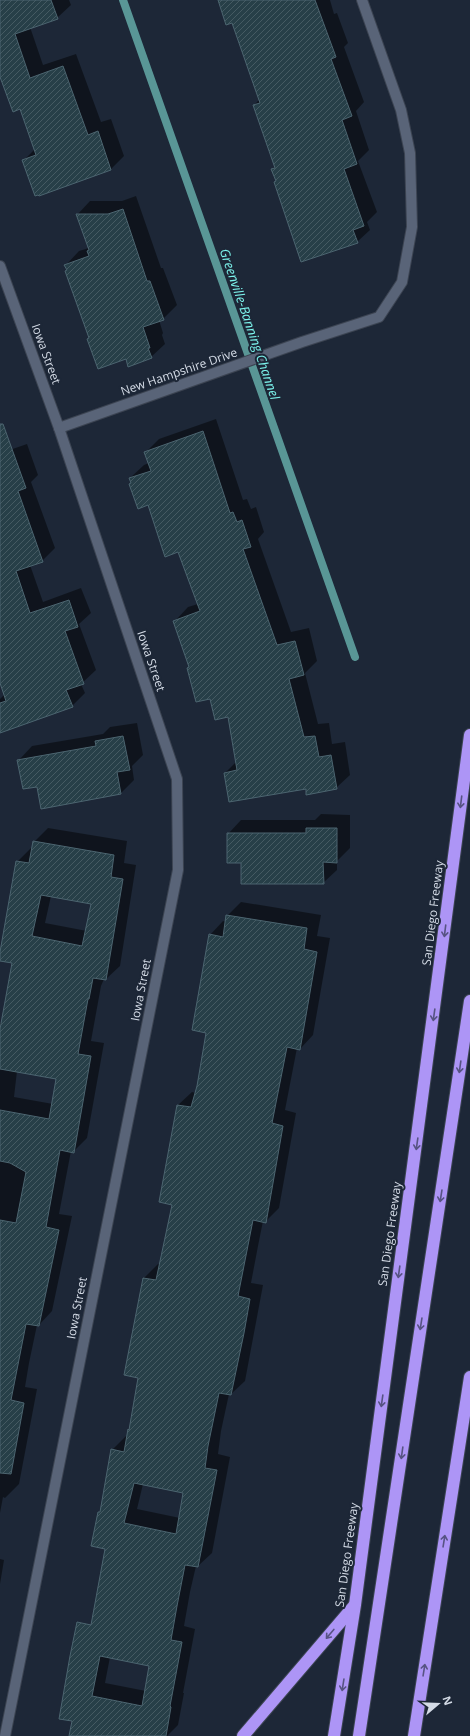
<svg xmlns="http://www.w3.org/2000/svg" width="470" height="1736" font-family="'Open Sans',sans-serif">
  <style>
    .shadow { fill: #0007; fill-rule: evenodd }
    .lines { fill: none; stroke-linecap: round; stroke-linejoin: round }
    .stream { stroke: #599696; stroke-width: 8 }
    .building { fill: url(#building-hatch); stroke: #4c6570; fill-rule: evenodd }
    .minor-casing { stroke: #3c4452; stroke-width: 12 }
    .motorway-casing { stroke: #3c4452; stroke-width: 14 }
    .minor { stroke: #596478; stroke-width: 10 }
    .motorway { stroke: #ad95f6; stroke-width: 12 }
    .oneway { stroke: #575383 }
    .labels { text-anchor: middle; stroke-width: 4; stroke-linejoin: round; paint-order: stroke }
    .street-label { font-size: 12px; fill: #d4dbe6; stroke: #1d2737 }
    .water-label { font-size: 13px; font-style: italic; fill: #7cf3ec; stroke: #1d2737 }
  </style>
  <defs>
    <pattern id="building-hatch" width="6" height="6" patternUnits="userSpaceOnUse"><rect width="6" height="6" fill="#273f48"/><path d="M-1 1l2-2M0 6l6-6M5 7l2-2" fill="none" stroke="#455a62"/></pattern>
  </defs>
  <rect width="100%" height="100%" fill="#1d2737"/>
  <g class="shadow">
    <polygon points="0,0 69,0 71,5 57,18 30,27 43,65 76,54 101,122 111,119 124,156 111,169 39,195 24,160 35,149 20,108 0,74"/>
    <polygon points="219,0 330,0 334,14 337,13 348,43 344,47 364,102 356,111 369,150 358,161 377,212 367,222 370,230 357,242 277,180 272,169 276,166 254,105 260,99 233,22"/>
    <polygon points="136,196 161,268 163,268 177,305 163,319 159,320 163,333 162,335 165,344 151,357 126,358 90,337 66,265 79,251 89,248 77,215 90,201 122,201"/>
    <polygon points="216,419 243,500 247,499 251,509 256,507 264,532 258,539 291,632 309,628 317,661 305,673 318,724 329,723 332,744 345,742 350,775 336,788 307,788 225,773 237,761 229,715 210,698 175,621 188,607 198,604 179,551 130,478 144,465 149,463 146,452 159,439"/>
    <polygon points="27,444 38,475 31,482 55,548 42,561 30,565 43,602 81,588 91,613 79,624 96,670 81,684 85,693 72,706 0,724 0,699 5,694 0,675 0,450 1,453"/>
    <polygon points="137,723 143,755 132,766 134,780 121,793 38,786 19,760 32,746 103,734 110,727"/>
    <polygon points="321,814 350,815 350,848 337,861 337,870 323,883 242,862 228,834 241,820 315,820"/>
    <path d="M48 828 127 841 124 863 136 865 120 966 106 979H104L101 986 91 1041 104 1043 87 1138 73 1152 71 1151 59 1214 72 1216 52 1311 39 1325H37L29 1363 25 1387 37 1389 19 1484 5 1498 3 1497 0 1513V1023H2L14 962 0 960V958L17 862 31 848H33L34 842ZM51 896 92 903 87 931 45 923ZM17 1071 58 1078 53 1104 14 1097Z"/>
    <path d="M241 902 321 915 317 936 330 938 313 1035 300 1049 297 1048 285 1110 296 1113 279 1208 265 1222 263 1221 258 1246 251 1283 263 1285 245 1381 231 1394H229L221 1431 218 1454 230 1457 212 1553 198 1566H196L190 1592 184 1626 195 1629 183 1693H184L178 1725 167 1736H70L84 1650 109 1654 106 1548 99 1513 101 1510 112 1450 126 1436H128L130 1428 140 1377 125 1374 144 1278 158 1264 161 1265 174 1204 178 1105 192 1092 196 1093 208 1032 210 935 223 921 226 922 227 916ZM143 1484 184 1492 180 1518 137 1509ZM110 1657 150 1665 146 1691 105 1683Z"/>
    <polygon points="0,1559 4,1560 0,1584"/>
  </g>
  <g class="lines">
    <polyline class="stream" points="123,0 355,657"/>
  </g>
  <g class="building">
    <polygon points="0,0 51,0 58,19 15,34 30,78 63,66 88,135 98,131 111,170 39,196 38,195 35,196 22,160 36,155 20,109 13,112 0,77"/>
    <polygon points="218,0 315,0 336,57 331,59 352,116 342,120 357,164 344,169 364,226 353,230 358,243 301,262 274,182 276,181 271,169 275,168 253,105 260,103 232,23 226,25"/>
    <polygon points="123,209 147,281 150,281 164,320 143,327 150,348 148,348 152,358 128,367 126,359 98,369 87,339 89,338 65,271 67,270 64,265 89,256 87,251 89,250 76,214 108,214"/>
    <polygon points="0,424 3,424 26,488 18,491 43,562 16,571 30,613 69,600 78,627 65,631 84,684 66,690 73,707 0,733 0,703 6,701 0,683"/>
    <polygon points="203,431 230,513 233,512 237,522 242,520 251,547 243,549 277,645 295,641 304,675 289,679 304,737 315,736 319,757 331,755 337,789 306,795 306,789 229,802 224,773 237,770 228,717 215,720 210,699 196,702 187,668 189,667 173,621 200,611 178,552 165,557 148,505 138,509 129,484 131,483 129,478 151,471 144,452"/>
    <polygon points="123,736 130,770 117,772 121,794 41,809 37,787 23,789 17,760 96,746 95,741"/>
    <polygon points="306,828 337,828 337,863 323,862 324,884 241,884 241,863 227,863 227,833 306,833"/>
    <path d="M33 841 114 855 111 877 123 879 106 980 93 978 89 999H88L78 1054 91 1056 74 1153 60 1150 46 1227 59 1230 39 1326 26 1324 11 1400 24 1403 11 1474 0 1473V1220L16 1223 26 1172 10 1163 0 1161V1110L49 1119 56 1079 0 1069V1029L12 963 0 961V952L16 861 29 863ZM41 895 91 904 82 946 32 936Z"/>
    <path d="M226 915 307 928 304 949 317 952 300 1050 287 1047 272 1123 283 1126 266 1223 253 1220 238 1296 250 1299 244 1333 231 1395 219 1393 208 1446 205 1468 217 1470 198 1567 185 1565 177 1606 171 1640 182 1642 170 1706 171 1707 166 1736H69L72 1721 59 1719 70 1656 77 1622 91 1625 105 1549 91 1546 98 1512H100L111 1449 124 1452 128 1429 129 1430 138 1378 124 1375 143 1278 156 1280 172 1205 159 1202 177 1105 191 1107 197 1086 206 1033 192 1030 209 934 223 937ZM134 1483 183 1493 176 1534 124 1523ZM100 1656 149 1666 142 1706 92 1696Z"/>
  </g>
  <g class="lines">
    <defs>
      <g id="minor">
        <polyline points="0,266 59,428 177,779 178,870 5,1736"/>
        <polyline points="59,428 302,342 379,317 402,282 412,227 410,153 401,110 362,0"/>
      </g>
      <g id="motorway">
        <polyline points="243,1736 354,1606"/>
        <polyline points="334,1736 355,1605 470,735"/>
        <polyline points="359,1736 470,1001"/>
        <polyline points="414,1736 470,1377"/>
      </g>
    </defs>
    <use href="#minor" class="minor-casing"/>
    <use href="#motorway" class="motorway-casing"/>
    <use href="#minor" class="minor"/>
    <use href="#motorway" class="motorway"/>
  </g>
  <defs><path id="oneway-shaft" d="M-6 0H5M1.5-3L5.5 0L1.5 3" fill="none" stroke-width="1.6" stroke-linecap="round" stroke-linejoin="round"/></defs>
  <g class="oneway">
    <use href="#oneway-shaft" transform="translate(461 802) rotate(97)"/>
    <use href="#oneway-shaft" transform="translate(445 931) rotate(97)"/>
    <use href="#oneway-shaft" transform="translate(434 1015) rotate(98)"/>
    <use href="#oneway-shaft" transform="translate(460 1067) rotate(98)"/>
    <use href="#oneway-shaft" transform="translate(417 1144) rotate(98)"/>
    <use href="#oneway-shaft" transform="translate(441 1196) rotate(99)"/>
    <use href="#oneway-shaft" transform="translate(399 1272) rotate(98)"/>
    <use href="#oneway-shaft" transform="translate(421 1324) rotate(99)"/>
    <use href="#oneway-shaft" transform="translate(382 1401) rotate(98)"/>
    <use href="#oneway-shaft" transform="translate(402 1453) rotate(98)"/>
    <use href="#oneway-shaft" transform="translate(444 1541) rotate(-81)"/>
    <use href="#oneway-shaft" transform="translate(330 1634) rotate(130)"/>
    <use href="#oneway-shaft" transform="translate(424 1670) rotate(-81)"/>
    <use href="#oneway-shaft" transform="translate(343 1685) rotate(99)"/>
  </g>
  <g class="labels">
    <g class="street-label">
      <text transform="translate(46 354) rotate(70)" y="4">Iowa Street</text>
      <text transform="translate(179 372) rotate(-19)" y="4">New Hampshire Drive</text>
      <text transform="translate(151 661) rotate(71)" y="4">Iowa Street</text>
      <text transform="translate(433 913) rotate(-83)" y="4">San Diego Freeway</text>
      <text transform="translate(141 990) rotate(-79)" y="4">Iowa Street</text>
      <text transform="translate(390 1234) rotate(-82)" y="4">San Diego Freeway</text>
      <text transform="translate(77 1308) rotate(-79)" y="4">Iowa Street</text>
      <text transform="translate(347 1555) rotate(-82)" y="4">San Diego Freeway</text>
    </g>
    <g class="water-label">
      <text transform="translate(250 324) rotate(71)" y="5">Greenville-Banning Channel</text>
    </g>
  </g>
  <g transform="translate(438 1704) rotate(71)" stroke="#1d2737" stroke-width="3" paint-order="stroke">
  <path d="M0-3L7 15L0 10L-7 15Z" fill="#d4dbe6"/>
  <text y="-6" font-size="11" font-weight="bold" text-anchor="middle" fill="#d4dbe6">N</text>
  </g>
</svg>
